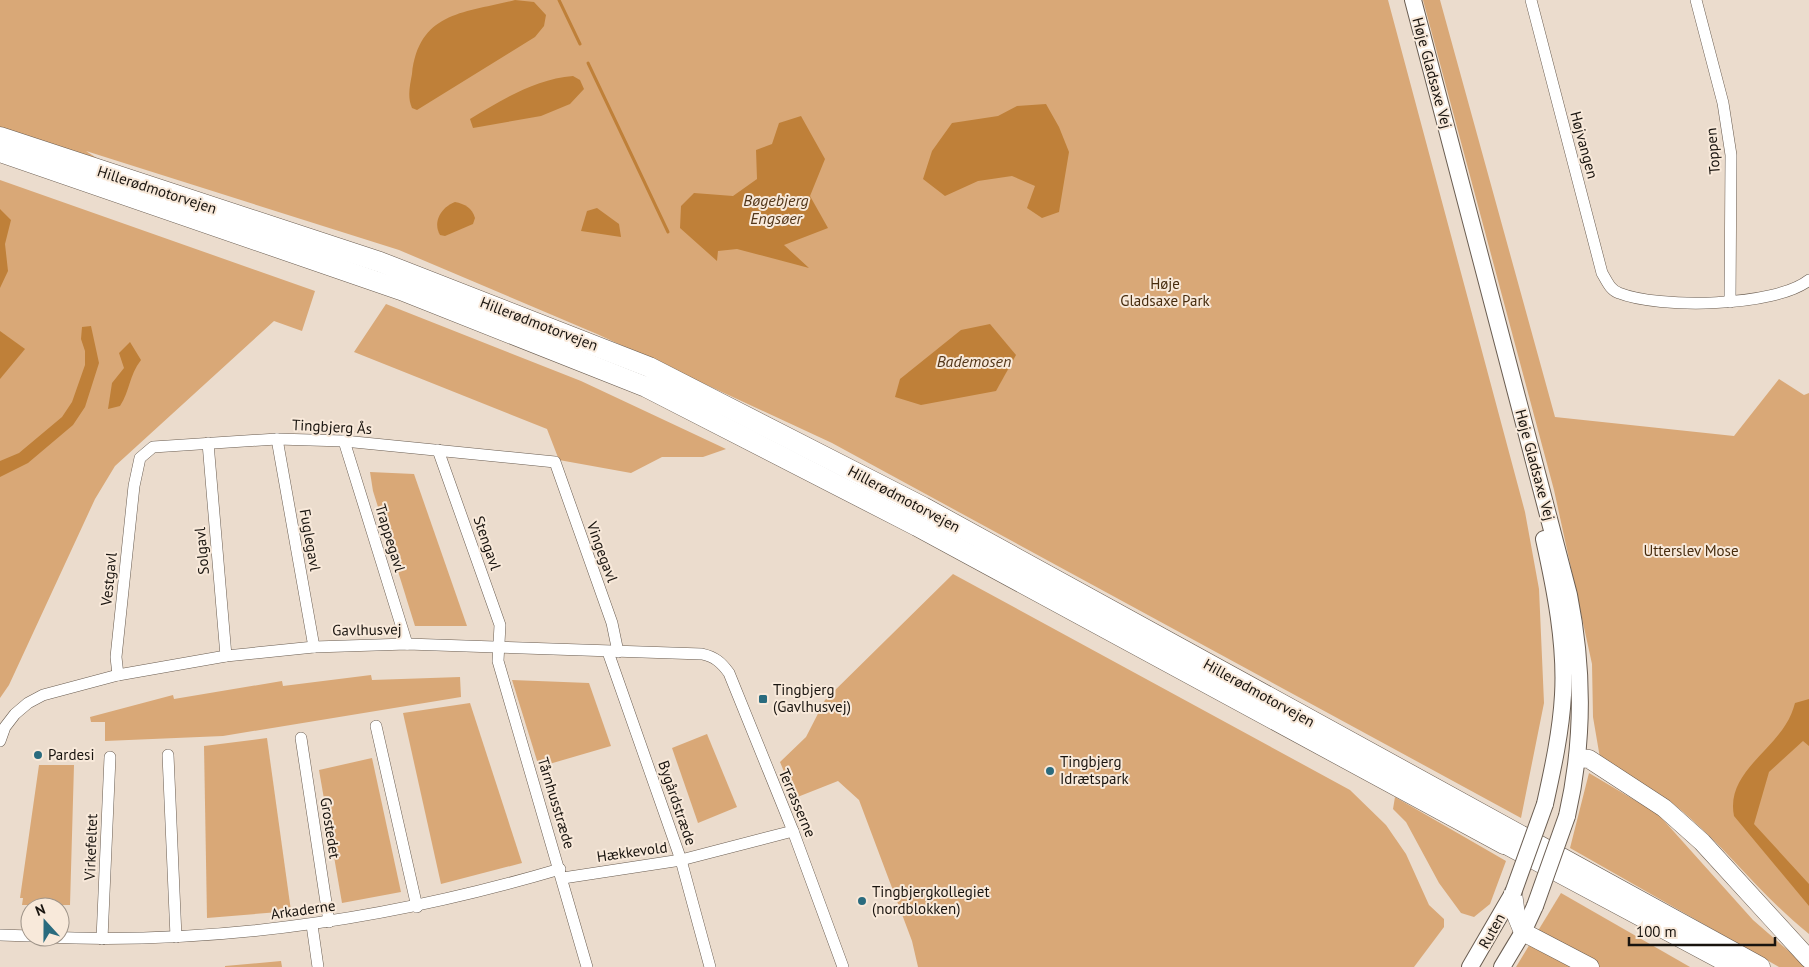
<svg xmlns="http://www.w3.org/2000/svg" width="1809" height="967" font-family="'PT Sans',sans-serif">
  <style>
    .green { fill: #d9a877 }
    .water { fill: #bf8039 }
    .lines { fill: none; stroke-linecap: round; stroke-linejoin: round }
    .stream { stroke: #bf8039; stroke-width: 3 }
    .street-casing { stroke: #6a5d51; stroke-width: 12 }
    .secondary-casing { stroke: #6a5d51; stroke-width: 18 }
    .primary-casing { stroke: #6a5d51; stroke-width: 19 }
    .highway-casing { stroke: #6a5d51; stroke-width: 21 }
    .street { stroke: #fff; stroke-width: 11 }
    .secondary { stroke: #fff; stroke-width: 16 }
    .primary { stroke: #fff; stroke-width: 18 }
    .highway { stroke: #fff; stroke-width: 20 }
    .secondary-bridge-casing { stroke: #6a5d51; stroke-width: 18; stroke-linecap: butt }
    .secondary-bridge { stroke: #fff; stroke-width: 16 }
    .poi-dot { fill: #2a6b7e; stroke: #f8e9da; stroke-width: 2 }
    .labels { text-anchor: middle; stroke-width: 4; stroke-linejoin: round; paint-order: stroke }
    .street-label { font-size: 15px; fill: #19140f; stroke: #f8e9da }
    .park-label { font-size: 15px; fill: #472c0e; stroke: #f8e9da }
    .poi-label { font-size: 15px; fill: #19140f; stroke: #f8e9da; text-anchor: start }
    .water-label { font-size: 16px; font-style: italic; fill: #53371a; stroke: #f8e9da }
  </style>
  <rect width="100%" height="100%" fill="#ebdccd"/>
  <g class="green">
    <polygon points="0,0 1388,0 1525,512 1539,589 1544,703 1521,818 832,443 597,334 399,250 86,151 98,159 0,127"/>
    <path d="M1423 0H1440L1555 417 1734 436 1779 379 1804 395 1809 393V934C1765 899 1731 854 1689 817 1663 793 1630 776 1600 758L1593 717 1592 664 1554 490Z"/>
    <polygon points="0,180 315,291 302,331 274,321 115,466 95,499 9,685 0,698"/>
    <polygon points="386,304 581,381 726,449 703,457 662,457 631,473 559,460 547,429 354,352"/>
    <polygon points="370,472 414,474 467,626 415,626 373,491"/>
    <polygon points="953,574 1350,790 1386,825 1406,854 1429,905 1444,919 1444,927 1414,967 918,967 912,941 859,800 838,781 795,798 780,762 806,737 825,700"/>
    <polygon points="371,675 372,680 460,677 461,697 223,736 105,741 105,722 91,722 90,717 173,695 174,699 282,681 283,686"/>
    <polygon points="512,680 589,683 611,746 539,767"/>
    <polygon points="470,703 522,863 441,884 403,713"/>
    <polygon points="707,734 737,807 698,823 672,748"/>
    <polygon points="267,738 291,911 207,918 204,746"/>
    <polygon points="372,758 401,892 342,903 319,770"/>
    <polygon points="39,765 74,765 70,905 22,905 23,898 20,898"/>
    <polygon points="1589,773 1658,814 1753,920 1807,967 1779,967 1570,848"/>
    <polygon points="1395,797 1506,861 1490,904 1474,917 1461,913 1439,883 1406,822 1393,809"/>
    <polygon points="1561,893 1690,967 1516,967"/>
    <polygon points="281,961 282,967 225,967 225,966"/>
  </g>
  <g class="water">
    <path d="M515 0 534 2 546 15 544 26 535 37 417 110 412 108C407 97 410 85 412 74 419 11 465 13 515 0Z"/>
    <path d="M573 76 580 80 584 89 570 104 541 116 473 128 470 119C502 100 535 79 573 76Z"/>
    <polygon points="1046,104 1059,127 1069,152 1059,212 1042,218 1027,208 1035,186 1012,176 978,181 945,196 923,179 932,151 952,123 998,116 1017,106"/>
    <polygon points="801,116 825,159 810,196 828,228 784,245 809,268 737,249 718,251 717,261 680,228 681,206 694,193 733,196 757,179 756,150 772,144 779,123"/>
    <path d="M455 202C465 204 472 208 475 218L473 224 445 236 440 235C432 221 442 207 455 202Z"/>
    <polygon points="597,208 619,224 621,237 581,231 587,211"/>
    <polygon points="0,209 11,220 5,244 8,271 0,288"/>
    <polygon points="990,324 1016,355 996,391 921,405 895,397 900,379 961,330"/>
    <polygon points="91,326 99,363 85,407 73,425 28,463 0,477 0,461 19,453 62,417 72,402 85,365 85,351 81,339 82,327"/>
    <polygon points="0,331 25,349 0,379"/>
    <path d="M130 342 141 360C129 375 130 391 120 406L108 409 112 383 124 368 119 353Z"/>
    <path d="M1809 699V746L1803 741 1769 772 1754 824 1809 884V906L1734 816C1726 776 1768 754 1786 724 1790 718 1793 710 1795 703Z"/>
  </g>
  <g class="lines">
    <g class="stream">
      <polyline points="559,0 580,44"/>
      <polyline points="588,63 668,232"/>
    </g>
    <defs>
      <g id="street">
        <path d="M1531 0 1602 273C1607 281 1610 290 1619 293 1659 309 1775 307 1809 280"/>
        <polyline points="1696,0 1723,103 1731,155 1730,302"/>
        <polyline points="277,439 314,647"/>
        <polyline points="344,441 407,644"/>
        <polyline points="208,443 226,656"/>
        <polyline points="438,450 500,625 498,661 587,967"/>
        <polyline points="608,652 681,860 710,967"/>
        <polyline points="118,675 116,657 134,486 140,458 153,447 277,439 344,441 555,462 612,623 618,652"/>
        <polyline points="376,726 417,907"/>
        <polyline points="301,738 329,922"/>
        <path d="M0 741 5 727 15 714 28 703 43 695 118 675 226 656 314 647 407 644 702 654C715 657 721 662 729 673L793 831 843 967"/>
        <polyline points="168,755 176,937"/>
        <polyline points="563,878 681,860 793,831"/>
        <polyline points="312,925 318,967"/>
        <polyline points="0,935 30,936"/>
        <path d="M44 937C220 945 391 919 560 869"/>
        <polyline points="102,939 110,757"/>
      </g>
      <g id="secondary">
        <path d="M1413 0 1569 595C1584 670 1584 742 1567 816"/>
        <path d="M1544 539C1555 589 1566 644 1563 695 1561 731 1553 768 1545 804"/>
        <polyline points="1470,967 1513,893"/>
        <polyline points="1502,967 1523,932 1535,906"/>
      </g>
      <g id="primary">
        <polyline points="1578,758 1589,759 1664,808 1702,842 1809,959"/>
        <polyline points="1504,844 1734,967"/>
        <polyline points="1513,893 1516,915 1523,932 1590,967"/>
      </g>
      <g id="highway">
        <polyline points="0,137 380,262 649,367 923,507 1760,967"/>
        <polyline points="0,152 401,290 646,387 917,526 1504,844"/>
      </g>
    </defs>
    <use href="#street" class="street-casing"/>
    <use href="#secondary" class="secondary-casing"/>
    <use href="#primary" class="primary-casing"/>
    <use href="#highway" class="highway-casing"/>
    <use href="#street" class="street"/>
    <use href="#secondary" class="secondary"/>
    <use href="#primary" class="primary"/>
    <use href="#highway" class="highway"/>
    <defs>
      <g id="secondary-bridge">
        <polyline points="1513,893 1545,804"/>
        <polyline points="1535,906 1567,816"/>
      </g>
    </defs>
    <use href="#secondary-bridge" class="secondary-bridge-casing"/>
    <use href="#secondary-bridge" class="secondary-bridge"/>
  </g>
  <g class="poi-dot">
    <rect x="758" y="694" width="10" height="10" rx="2.5"/>
    <circle cx="38" cy="755" r="5"/>
    <circle cx="1050" cy="771" r="5"/>
    <circle cx="862" cy="901" r="5"/>
  </g>
  <g class="labels">
    <g class="street-label">
      <text transform="translate(1432 73) rotate(75)" y="5">Høje Gladsaxe Vej</text>
      <text transform="translate(1584 145) rotate(75)" y="5">Højvangen</text>
      <text transform="translate(1713 151) rotate(-95)" y="5">Toppen</text>
      <text transform="translate(157 190) rotate(18)" y="5">Hillerødmotorvejen</text>
      <text transform="translate(539 324) rotate(21)" y="5">Hillerødmotorvejen</text>
      <text transform="translate(332 427) rotate(3)" y="5">Tingbjerg Ås</text>
      <text transform="translate(1535 465) rotate(75)" y="5">Høje Gladsaxe Vej</text>
      <text transform="translate(904 499) rotate(28)" y="5">Hillerødmotorvejen</text>
      <text transform="translate(390 538) rotate(73)" y="5">Trappegavl</text>
      <text transform="translate(310 540) rotate(80)" y="5">Fuglegavl</text>
      <text transform="translate(487 543) rotate(71)" y="5">Stengavl</text>
      <text transform="translate(202 551) rotate(-95)" y="5">Solgavl</text>
      <text transform="translate(602 552) rotate(70)" y="5">Vingegavl</text>
      <text transform="translate(109 579) rotate(-84)" y="5">Vestgavl</text>
      <text transform="translate(367 630) rotate(-1)" y="5">Gavlhusvej</text>
      <text transform="translate(1259 693) rotate(29)" y="5">Hillerødmotorvejen</text>
      <text transform="translate(556 803) rotate(73)" y="5">Tårnhusstræde</text>
      <text transform="translate(677 803) rotate(71)" y="5">Bygårdstræde</text>
      <text transform="translate(797 803) rotate(67)" y="5">Terrasserne</text>
      <text transform="translate(330 828) rotate(81)" y="5">Grostedet</text>
      <text transform="translate(91 847) rotate(-88)" y="5">Virkefeltet</text>
      <text transform="translate(632 852) rotate(-8)" y="5">Hækkevold</text>
      <text transform="translate(303 910) rotate(-8)" y="5">Arkaderne</text>
      <text transform="translate(1492 931) rotate(-61)" y="5">Ruten</text>
    </g>
    <g class="park-label">
      <text x="1165" y="289">Høje<tspan x="1165" dy="17">Gladsaxe Park</tspan></text>
      <text x="1691" y="556">Utterslev Mose</text>
    </g>
    <g class="poi-label">
      <text x="773" y="695">Tingbjerg<tspan x="773" dy="17">(Gavlhusvej)</tspan></text>
      <text x="48" y="760">Pardesi</text>
      <text x="1060" y="767">Tingbjerg<tspan x="1060" dy="17">Idrætspark</tspan></text>
      <text x="872" y="897">Tingbjergkollegiet<tspan x="872" dy="17">(nordblokken)</tspan></text>
    </g>
    <g class="water-label">
      <text x="776" y="206">Bøgebjerg<tspan x="776" dy="18">Engsøer</tspan></text>
      <text x="974" y="367">Bademosen</text>
    </g>
  </g>
  <g transform="translate(45 922) rotate(339)"><circle r="24" fill="#f8e9da" stroke="#9f9489"/>
  <path d="M0-4L9 19L0 12L-9 19Z" fill="#2a6b7e"/>
  <text y="-8" font-size="14" font-weight="bold" text-anchor="middle" fill="#19140f">N</text>
  </g>
  <path d="M1629 937v8h146v-8" fill="none" stroke="#19140f" stroke-width="2.5"/>
  <text x="1636" y="937" font-size="15" fill="#19140f" stroke="#f8e9da" stroke-width="4" paint-order="stroke">100 m</text>
</svg>
